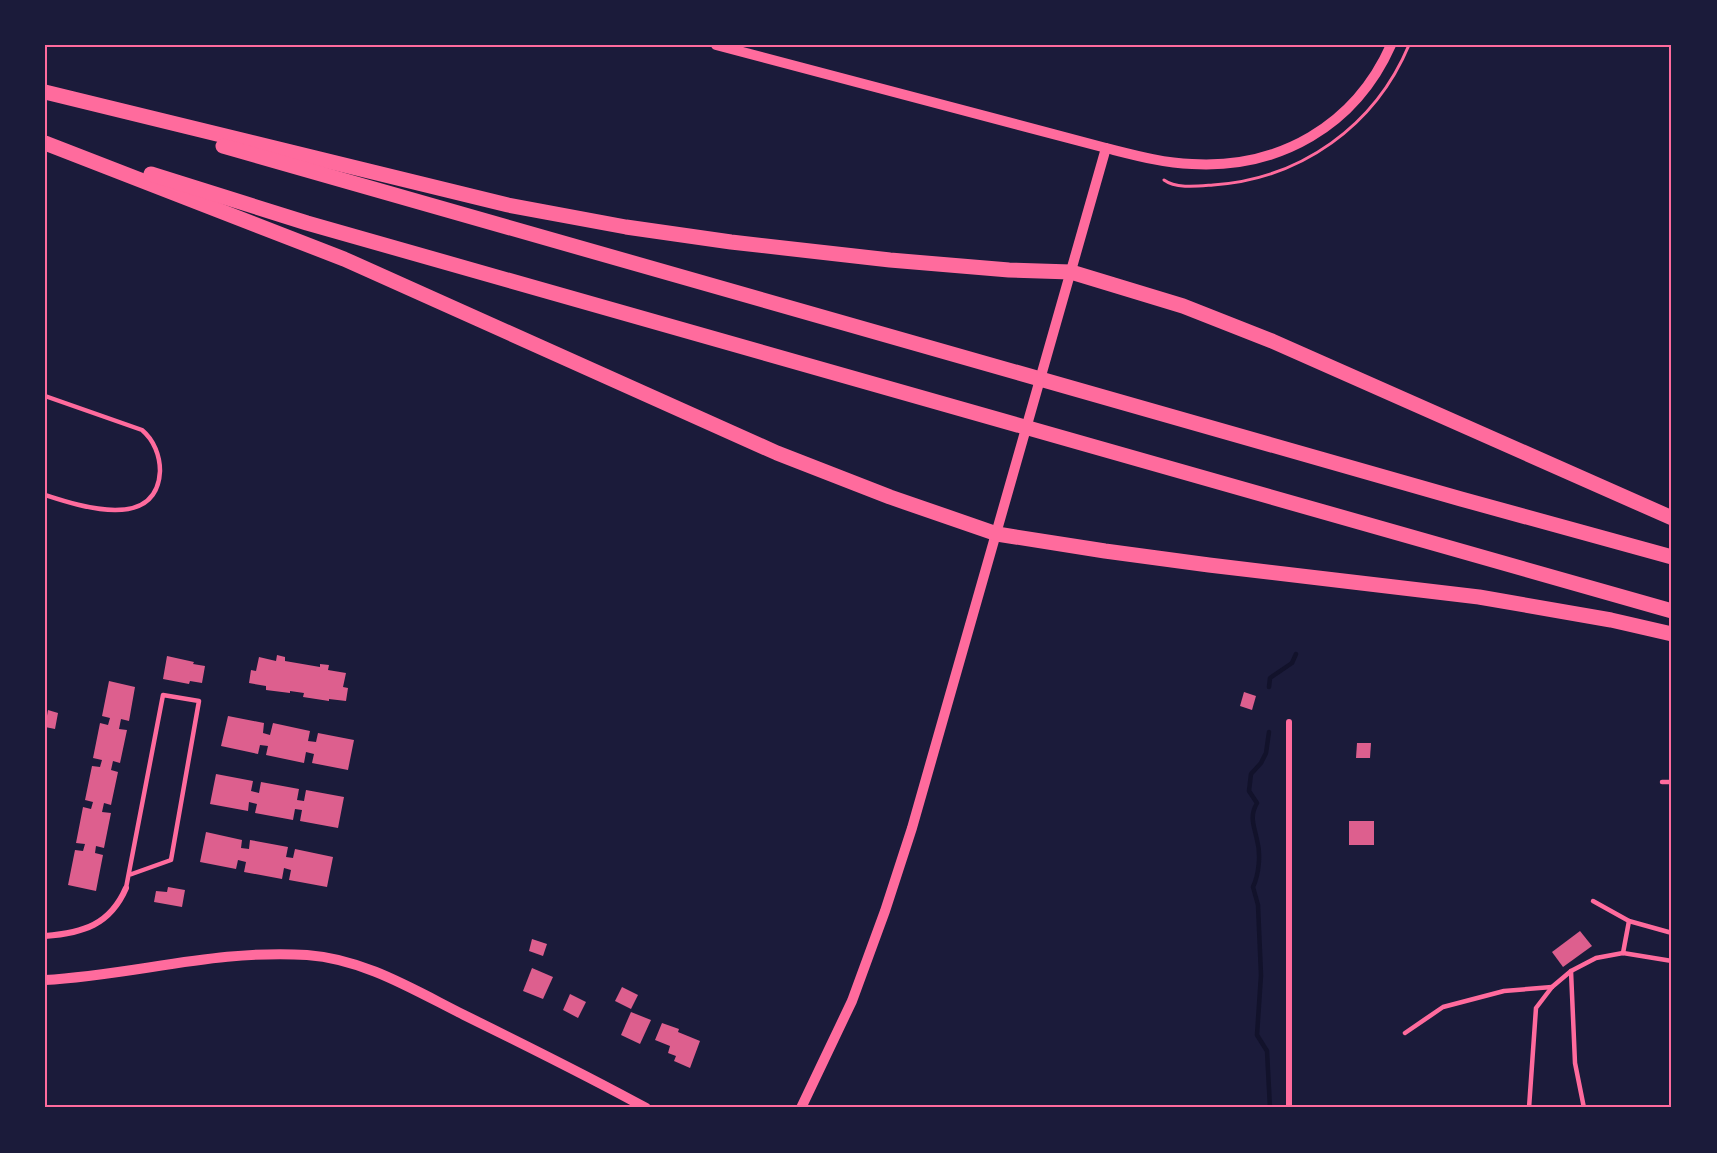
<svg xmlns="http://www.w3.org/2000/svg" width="1717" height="1153" font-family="'PT Serif',serif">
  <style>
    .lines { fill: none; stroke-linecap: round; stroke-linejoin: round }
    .stream { stroke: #12122b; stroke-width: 4.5 }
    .building { fill: #dd5f8e }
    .path { stroke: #ff6b9d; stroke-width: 3 }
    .service { stroke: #ff6b9d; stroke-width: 4.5 }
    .minor { stroke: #ff6b9d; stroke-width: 6 }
    .tertiary { stroke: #ff6b9d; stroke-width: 10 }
    .motorway { stroke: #ff6b9d; stroke-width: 15 }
    .neatline { fill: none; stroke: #ff6b9d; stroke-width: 2 }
  </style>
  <rect width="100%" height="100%" fill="#1b1b3a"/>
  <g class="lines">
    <g class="stream">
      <polyline points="1269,687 1270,678 1292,663 1296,654"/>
      <path d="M1269 732 1266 753 1261 763 1251 774 1249 791 1257 803C1249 817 1254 825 1257 840 1261 854 1259 874 1253 887L1258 905 1261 975 1257 1035 1267 1051 1270 1108"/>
    </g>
  </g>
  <g class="building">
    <polygon points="277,655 285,657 285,661 320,667 320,664 329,665 328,670 346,673 343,687 348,688 346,701 329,699 329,701 303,697 304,693 290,691 290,693 266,690 266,686 249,683 251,670 256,671 259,657 276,661"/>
    <polygon points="167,656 194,662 193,664 205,666 202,683 190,681 189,684 163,679"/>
    <polygon points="109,681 135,687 129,721 121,719 119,729 127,730 120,763 113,761 111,770 118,772 111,805 104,803 102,812 111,813 104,848 96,846 95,853 103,855 96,891 68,885 75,850 83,851 85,844 76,843 83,807 91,809 93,802 85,800 92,766 100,767 102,760 93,758 100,723 108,725 110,718 102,716"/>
    <polygon points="1244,692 1256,696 1252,710 1240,706"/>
    <polygon points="48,710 58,713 55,729 45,727"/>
    <polygon points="228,716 264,723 263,733 270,735 273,723 310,731 308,741 316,742 318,733 354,740 348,770 312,763 314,754 306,752 304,763 266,755 268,746 260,745 258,754 221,746"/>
    <polygon points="1357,743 1371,743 1370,758 1356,758"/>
    <polygon points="216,774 253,781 251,791 259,793 261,782 299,789 297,800 304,801 306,790 344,797 338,828 300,821 302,810 295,809 293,820 255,813 257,804 249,802 248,811 210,804"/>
    <rect x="1349" y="821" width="25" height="24"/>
    <polygon points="206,832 242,840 241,848 249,849 250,840 288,847 286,857 293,858 295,849 333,857 327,887 289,880 291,870 284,868 282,879 244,872 246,862 238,860 236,869 200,862"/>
    <polygon points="168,887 185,890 182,907 154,902 156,891 167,892"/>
    <polygon points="1580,931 1592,946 1563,967 1552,952"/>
    <polygon points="532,939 547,944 543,956 529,951"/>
    <polygon points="532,968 553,977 543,999 523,991"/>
    <polygon points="622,987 638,995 631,1009 615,1001"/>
    <polygon points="570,994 586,1002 578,1018 563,1010"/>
    <polygon points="631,1012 651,1020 640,1044 621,1035"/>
    <polygon points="662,1023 679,1029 678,1032 700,1041 690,1068 674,1061 676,1056 668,1053 670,1046 655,1040"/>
  </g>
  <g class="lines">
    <path class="path" d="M1164 180C1176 189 1199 186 1213 185 1301 179 1375 126 1409 45"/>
    <g class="service">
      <path d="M45 396 142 430C154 440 160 456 160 471 157 532 79 506 45 495"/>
      <polyline points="1662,782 1672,782"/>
      <polyline points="126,888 163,695 199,701 171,860 129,875"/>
      <polyline points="1593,901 1629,921 1672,933"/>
      <polyline points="1623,953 1629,921"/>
      <polyline points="1571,971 1575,1063 1584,1108"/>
      <polyline points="1405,1033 1443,1007 1504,991 1552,987"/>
      <polyline points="1529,1108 1536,1008 1552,987 1571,971 1596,958 1623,953 1672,961"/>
    </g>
    <g class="minor">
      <path d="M45 936C83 933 110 925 126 888"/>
      <polyline points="1289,1108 1289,722"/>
    </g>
    <g class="tertiary">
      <path d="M716 45 1106 148C1134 155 1163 163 1192 164 1279 169 1355 126 1391 45"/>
      <path d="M45 980C133 975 218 949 307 955 364 959 414 990 464 1015 525 1045 586 1075 646 1108"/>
      <polyline points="801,1108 852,1001 885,911 912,828 1106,148"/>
    </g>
    <g class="motorway">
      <polyline points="45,92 508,205 626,227 731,242 890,260 1009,270 1071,272 1183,306 1272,341 1672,518"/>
      <polyline points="45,143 344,259 777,453 890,497 997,534 1105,551 1209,565 1479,597 1611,620 1672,634"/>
      <polyline points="223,146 1461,499 1672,557"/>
      <polyline points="151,174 307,223 1672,611"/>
    </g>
  </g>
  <rect width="1717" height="1153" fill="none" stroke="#1b1b3a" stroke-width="93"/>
  <rect x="46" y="46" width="1624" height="1060" class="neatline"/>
</svg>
